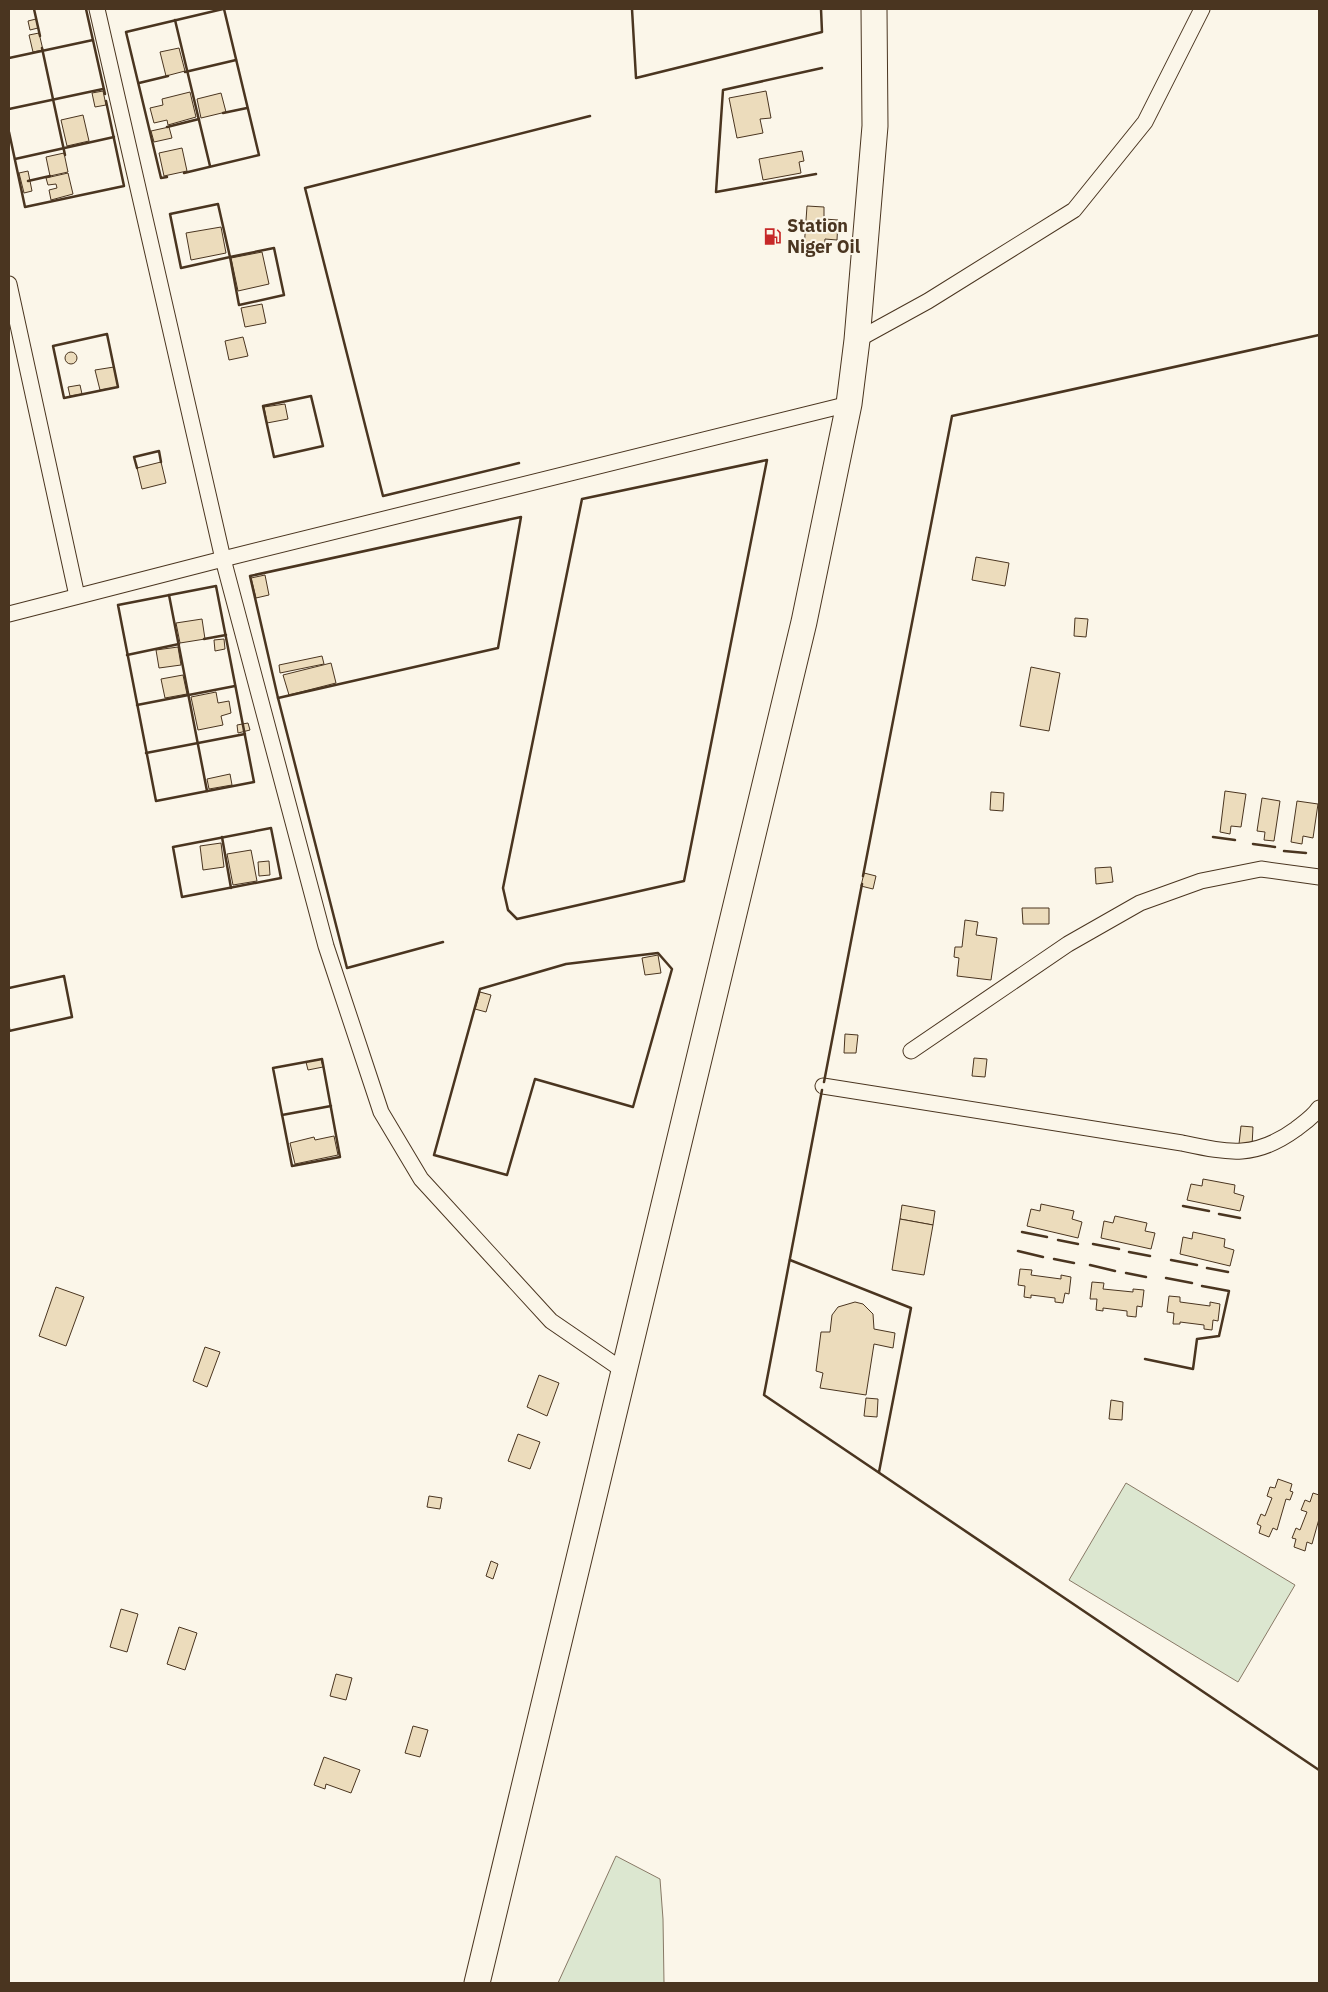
<svg xmlns="http://www.w3.org/2000/svg" width="1328" height="1992" font-family="'IBM Plex Sans',sans-serif">
  <style>
    .green { fill: #dce7d0; stroke: #887966 }
    .building { fill: #ecdcbc; stroke: #4a3520 }
    .lines { fill: none; stroke-linecap: round; stroke-linejoin: round }
    .minor-casing { stroke: #4a3520; stroke-width: 17 }
    .trunk-casing { stroke: #4a3520; stroke-width: 27 }
    .minor { stroke: #fbf6e9; stroke-width: 15 }
    .trunk { stroke: #fbf6e9; stroke-width: 25 }
    .wall { stroke: #4a3520; stroke-width: 2.5 }
    .labels { text-anchor: middle; stroke-width: 4; stroke-linejoin: round; paint-order: stroke }
    .poi-label { font-size: 18px; font-weight: bold; fill: #4a3520; stroke: #fbf6e9; text-anchor: start }
  </style>
  <rect width="100%" height="100%" fill="#fbf6e9"/>
  <g class="green">
    <polygon points="1126,1483 1295,1585 1238,1682 1069,1580"/>
    <polygon points="616,1856 660,1879 663,1919 664,1983 558,1983"/>
  </g>
  <g class="building">
    <polygon points="36,19 38,28 30,30 28,21"/>
    <polygon points="39,33 43,50 33,52 29,35"/>
    <polygon points="179,48 185,71 166,76 160,52"/>
    <polygon points="103,91 106,105 95,107 92,93"/>
    <polygon points="766,91 771,118 760,119 763,133 737,138 729,98"/>
    <polygon points="190,92 196,117 168,125 167,120 154,123 150,108 163,105 162,99"/>
    <polygon points="221,93 226,112 201,118 197,99"/>
    <polygon points="83,115 89,141 67,146 61,120"/>
    <polygon points="169,127 172,138 154,142 151,131"/>
    <polygon points="182,148 187,171 164,176 159,153"/>
    <polygon points="802,151 804,161 799,162 801,173 763,180 759,159"/>
    <polygon points="64,153 68,172 50,176 46,157"/>
    <polygon points="28,171 32,191 24,193 19,173"/>
    <polygon points="68,173 73,194 51,200 49,190 57,188 56,184 48,185 46,178"/>
    <polygon points="807,206 824,207 824,219 838,220 837,240 825,239 824,250 804,249"/>
    <polygon points="221,227 226,253 191,260 186,233"/>
    <polygon points="262,252 269,284 238,291 231,258"/>
    <polygon points="262,304 266,323 245,327 241,308"/>
    <polygon points="243,337 248,356 229,360 225,341"/>
    <circle cx="71" cy="358" r="6"/>
    <polygon points="114,367 118,387 100,390 95,370"/>
    <polygon points="80,385 82,394 70,396 68,387"/>
    <polygon points="285,404 288,419 267,423 264,407"/>
    <polygon points="161,462 166,483 142,489 137,468"/>
    <polygon points="976,557 1009,563 1005,586 972,580"/>
    <polygon points="265,575 269,595 256,598 251,578"/>
    <polygon points="1075,618 1088,619 1086,637 1074,636"/>
    <polygon points="202,619 205,639 180,643 176,623"/>
    <polygon points="224,639 225,649 215,651 214,640"/>
    <polygon points="178,647 181,665 159,668 156,650"/>
    <polygon points="322,656 324,664 280,673 279,665"/>
    <polygon points="331,663 336,683 289,695 283,675"/>
    <polygon points="1031,667 1060,673 1049,731 1020,726"/>
    <polygon points="183,675 187,694 165,698 161,679"/>
    <polygon points="216,692 218,703 229,701 231,713 221,716 223,725 198,730 191,697"/>
    <polygon points="248,723 250,730 238,733 237,725"/>
    <polygon points="230,774 232,785 209,789 207,779"/>
    <polygon points="1225,791 1246,794 1241,827 1231,826 1230,834 1220,832"/>
    <polygon points="991,792 1004,793 1003,811 990,810"/>
    <polygon points="1262,798 1280,801 1274,841 1264,840 1265,832 1257,831"/>
    <polygon points="1297,801 1318,804 1313,838 1303,836 1302,844 1291,842"/>
    <polygon points="221,843 224,867 203,870 200,846"/>
    <polygon points="251,850 257,881 233,885 227,854"/>
    <polygon points="269,861 270,875 259,876 258,862"/>
    <polygon points="1111,867 1113,882 1096,884 1095,868"/>
    <polygon points="864,873 876,876 873,889 861,886"/>
    <polygon points="1022,908 1049,908 1049,924 1023,924"/>
    <polygon points="965,920 978,922 976,935 997,938 991,980 957,976 959,958 954,957 955,947 962,947"/>
    <polygon points="658,955 661,973 645,975 642,958"/>
    <polygon points="480,992 491,995 486,1012 475,1009"/>
    <polygon points="845,1034 858,1035 856,1053 844,1053"/>
    <polygon points="974,1058 987,1059 985,1077 972,1076"/>
    <polygon points="321,1059 323,1067 308,1070 306,1062"/>
    <polygon points="1241,1126 1253,1127 1252,1146 1239,1144"/>
    <polygon points="334,1136 338,1155 295,1164 290,1143 314,1137 315,1140"/>
    <polygon points="1203,1179 1235,1185 1234,1193 1244,1196 1240,1211 1187,1200 1191,1184 1202,1186"/>
    <polygon points="1041,1204 1074,1211 1072,1219 1082,1222 1078,1238 1027,1226 1031,1209 1040,1211"/>
    <polygon points="902,1205 935,1211 933,1225 900,1219"/>
    <polygon points="1115,1216 1147,1223 1145,1231 1155,1233 1151,1249 1101,1238 1104,1221 1113,1223"/>
    <polygon points="900,1219 933,1225 924,1275 892,1270"/>
    <polygon points="1193,1232 1225,1239 1224,1247 1234,1250 1230,1266 1180,1254 1183,1237 1192,1239"/>
    <polygon points="1020,1269 1032,1270 1031,1275 1061,1279 1061,1275 1071,1277 1069,1294 1065,1293 1063,1303 1055,1302 1055,1298 1031,1295 1031,1298 1024,1297 1025,1286 1018,1285"/>
    <polygon points="1092,1282 1104,1283 1103,1289 1133,1292 1133,1289 1144,1290 1142,1307 1137,1306 1136,1317 1127,1316 1127,1311 1103,1308 1103,1311 1096,1310 1097,1299 1090,1299"/>
    <polygon points="56,1287 84,1297 66,1346 39,1336"/>
    <polygon points="1169,1296 1180,1297 1180,1302 1210,1306 1210,1302 1220,1304 1218,1321 1213,1320 1212,1330 1204,1329 1204,1325 1180,1322 1180,1324 1173,1324 1174,1313 1167,1312"/>
    <polygon points="855,1302 863,1304 873,1314 874,1329 895,1333 893,1348 874,1344 866,1395 820,1388 823,1373 816,1371 821,1332 830,1332 832,1315 838,1307"/>
    <polygon points="205,1347 220,1352 207,1387 193,1381"/>
    <polygon points="539,1375 559,1383 547,1416 527,1407"/>
    <polygon points="866,1398 878,1399 877,1417 864,1416"/>
    <polygon points="1111,1400 1123,1402 1122,1420 1109,1419"/>
    <polygon points="518,1434 540,1442 530,1469 508,1461"/>
    <polygon points="1278,1479 1292,1484 1290,1491 1293,1492 1290,1500 1286,1499 1277,1530 1273,1528 1269,1537 1259,1533 1261,1526 1257,1524 1261,1514 1265,1516 1272,1498 1267,1496 1270,1487 1275,1488"/>
    <polygon points="1313,1493 1319,1495 1319,1519 1312,1544 1307,1542 1305,1551 1294,1547 1296,1539 1292,1538 1296,1528 1300,1530 1307,1512 1301,1510 1305,1500 1310,1502"/>
    <polygon points="429,1496 442,1498 440,1509 427,1507"/>
    <polygon points="491,1561 498,1564 493,1579 486,1576"/>
    <polygon points="121,1609 138,1614 127,1652 110,1647"/>
    <polygon points="179,1627 197,1633 185,1670 167,1664"/>
    <polygon points="336,1674 352,1678 346,1700 330,1696"/>
    <polygon points="413,1726 428,1730 420,1757 405,1753"/>
    <polygon points="324,1757 360,1770 351,1793 326,1784 325,1789 314,1785"/>
  </g>
  <g class="lines">
    <defs>
      <g id="minor">
        <polyline points="97,9 223,559 326,946 381,1112 421,1179 551,1321 624,1371"/>
        <polyline points="9,284 77,596"/>
        <polyline points="857,340 928,301 1074,210 1145,122 1202,9"/>
        <polyline points="9,614 223,559 849,404"/>
        <polyline points="911,1051 1068,944 1140,903 1201,881 1261,869 1319,877"/>
        <path d="M823 1086 1182 1143C1229 1153 1255 1159 1296 1129 1305 1122 1313 1117 1319 1108"/>
      </g>
      <polyline id="trunk" points="477,1983 804,622 849,404 857,340 875,126 874,9"/>
    </defs>
    <use href="#minor" class="minor-casing"/>
    <use href="#trunk" class="trunk-casing"/>
    <use href="#minor" class="minor"/>
    <use href="#trunk" class="trunk"/>
    <g class="wall">
      <polyline points="34,9 40,36"/>
      <polyline points="86,9 105,94"/>
      <polyline points="632,9 636,78 822,32 821,9"/>
      <polyline points="175,20 210,166"/>
      <polyline points="42,48 65,155"/>
      <polyline points="9,58 93,40"/>
      <polyline points="185,72 236,60"/>
      <polyline points="139,83 168,76"/>
      <polyline points="9,109 103,89"/>
      <polyline points="223,113 247,108"/>
      <polyline points="167,127 199,119"/>
      <polyline points="9,132 25,207 124,186 106,101"/>
      <polyline points="15,159 114,137"/>
      <polyline points="184,173 259,155 224,9"/>
      <polyline points="816,174 716,192 723,90 822,68"/>
      <polyline points="167,177 161,178 126,32 223,9"/>
      <polyline points="28,181 50,176"/>
      <polygon points="218,204 230,257 181,268 170,214"/>
      <polygon points="274,248 284,295 239,305 230,257"/>
      <polygon points="107,334 118,387 64,398 53,346"/>
      <polygon points="311,396 323,446 274,457 263,406"/>
      <polygon points="767,460 684,881 517,919 508,910 503,888 582,499"/>
      <polyline points="519,463 383,496 305,188 590,116"/>
      <polyline points="137,468 134,457 159,451 161,462"/>
      <polygon points="521,517 498,648 278,698 250,576"/>
      <polygon points="216,586 254,782 156,801 118,605"/>
      <polyline points="169,595 207,791"/>
      <polyline points="204,639 226,635"/>
      <polyline points="127,655 179,644"/>
      <polyline points="278,698 347,968 443,942"/>
      <polyline points="137,705 235,686"/>
      <polyline points="146,753 245,734"/>
      <polygon points="271,828 281,878 182,897 173,847"/>
      <polyline points="222,837 231,888"/>
      <polyline points="1213,837 1235,840"/>
      <polyline points="1253,844 1275,847"/>
      <polyline points="1284,851 1306,853"/>
      <polyline points="863,876 952,416 1319,335"/>
      <polygon points="658,953 672,969 633,1107 535,1079 507,1175 434,1155 480,989 566,964"/>
      <polyline points="9,988 64,976 72,1017 9,1031 9,1028"/>
      <polygon points="322,1059 340,1157 292,1166 273,1068"/>
      <polyline points="824,1082 862,884"/>
      <polyline points="822,1090 764,1395 1319,1770"/>
      <polyline points="282,1115 331,1106"/>
      <polyline points="1183,1206 1209,1211"/>
      <polyline points="1219,1214 1240,1218"/>
      <polyline points="1022,1232 1047,1237"/>
      <polyline points="1058,1240 1078,1244"/>
      <polyline points="1093,1244 1119,1249"/>
      <polyline points="1018,1251 1043,1257"/>
      <polyline points="1129,1252 1150,1256"/>
      <polyline points="1054,1259 1074,1263"/>
      <polyline points="790,1260 911,1308 879,1472"/>
      <polyline points="1171,1260 1197,1265"/>
      <polyline points="1090,1265 1115,1271"/>
      <polyline points="1207,1268 1228,1272"/>
      <polyline points="1126,1273 1146,1277"/>
      <polyline points="1166,1278 1192,1283"/>
      <polyline points="1145,1359 1193,1369 1197,1339 1219,1336 1229,1291 1202,1286"/>
    </g>
  </g>
  <defs>
    <symbol id="fuel-bare" viewBox="-9 -9 18 18"><path d="M-5.5-6h7V0h2V4h1.3V-2.5L3-4.5l.8-.8L6-3V5H2.5V1h-1V6h-7ZM-4.2-4.7v3.2H.2V-4.7Z" fill="#c62828" stroke="#fbf6e9" stroke-width="2.5" paint-order="stroke"/></symbol>
  </defs>
  <g fill-rule="evenodd">
    <use href="#fuel-bare" x="760" y="224" width="25" height="25"/>
  </g>
  <g class="labels">
    <g class="poi-label">
      <text x="787" y="232">Station<tspan x="787" dy="21">Niger Oil</tspan></text>
    </g>
  </g>
  <rect width="1328" height="1992" fill="none" stroke="#4a3520" stroke-width="20"/>
</svg>
